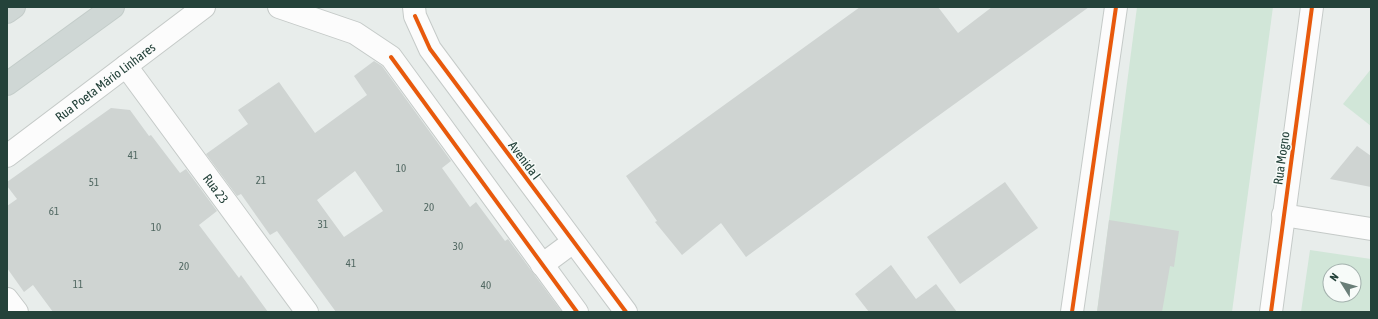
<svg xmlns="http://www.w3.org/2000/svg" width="1378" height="319" font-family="'Asap Condensed',sans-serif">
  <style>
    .green { fill: #d1e6d8; fill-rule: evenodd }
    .building { fill: #cfd4d2; fill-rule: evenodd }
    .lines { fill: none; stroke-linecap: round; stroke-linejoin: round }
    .minor-casing { stroke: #c5cac8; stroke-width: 24 }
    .major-casing { stroke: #c3ccc9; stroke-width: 24 }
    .minor { stroke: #fcfcfc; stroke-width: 22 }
    .major { stroke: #cfd7d5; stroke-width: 22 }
    .cycleway-casing { stroke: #f7fbf9; stroke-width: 6 }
    .cycleway { stroke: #e8590c; stroke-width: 4 }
    .labels { text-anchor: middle; stroke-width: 3; stroke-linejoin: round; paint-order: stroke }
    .number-label { font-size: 11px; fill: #506761 }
    .street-label { font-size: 13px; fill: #24423a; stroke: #f7fbf9 }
  </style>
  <rect width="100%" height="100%" fill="#e8edeb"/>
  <g class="green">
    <polygon points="1137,7 1273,7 1232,312 1097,312"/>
    <polygon points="1371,69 1371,126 1343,104"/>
    <path d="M1310 250 1371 259V312H1301ZM1330 271H1354V295H1330Z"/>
  </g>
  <g class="building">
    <polygon points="860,7 938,7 958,33 992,7 1089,7 920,129 746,257 721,223 682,255 655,222 657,221 626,176"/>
    <path d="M374 61 382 66 451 161 442 168 470 207 476 202 505 241 508 239 562 312H336L277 231 270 235 241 194 237 196 206 154 248 124 238 110 279 82 315 133 367 95 354 76ZM355 171 383 211 344 237 317 200Z"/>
    <polygon points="111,108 130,110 149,136 151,135 180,173 186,169 217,211 199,225 239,278 241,275 268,312 53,312 33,285 24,292 7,268 7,206 17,199 7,186 7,182"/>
    <polygon points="1357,146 1371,156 1371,187 1330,179"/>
    <polygon points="1005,182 1038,228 960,284 927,237"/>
    <polygon points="1109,220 1179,231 1174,267 1170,266 1162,312 1097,312"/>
    <polygon points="891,265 916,299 936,284 957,312 869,312 855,294"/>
  </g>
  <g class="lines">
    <defs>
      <g id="minor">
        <polyline points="279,7 355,33 391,57 577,312"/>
        <polyline points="414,7 415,16 430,49 626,312"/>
        <path id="s1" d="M126 66 307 312"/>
        <path id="s2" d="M7 156 204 7"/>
        <polyline points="1283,215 1371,229"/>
        <polyline points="542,265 573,242"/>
        <polyline points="7,299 17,312"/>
        <polyline points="1072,312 1116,7"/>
        <polyline points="1271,312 1312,7"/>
      </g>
      <g id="major">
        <polyline points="7,12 14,7"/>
        <polyline points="7,84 113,7"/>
      </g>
    </defs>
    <use href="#minor" class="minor-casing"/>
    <use href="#major" class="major-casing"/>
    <use href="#minor" class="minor"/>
    <use href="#major" class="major"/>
    <defs>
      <g id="cycleway">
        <polyline points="415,16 430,49 626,312"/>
        <polyline points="391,57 577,312"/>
        <polyline points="1072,312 1116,7"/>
        <polyline points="1271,312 1312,7"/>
      </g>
    </defs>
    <use href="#cycleway" class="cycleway-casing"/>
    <use href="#cycleway" class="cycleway"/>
  </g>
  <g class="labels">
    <g class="number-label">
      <text x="133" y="159">41</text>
      <text x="401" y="172">10</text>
      <text x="261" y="184">21</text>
      <text x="94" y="186">51</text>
      <text x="429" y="211">20</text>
      <text x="54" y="215">61</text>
      <text x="323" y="228">31</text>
      <text x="156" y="231">10</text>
      <text x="458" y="250">30</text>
      <text x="351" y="267">41</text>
      <text x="184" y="270">20</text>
      <text x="78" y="288">11</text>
      <text x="486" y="289">40</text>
    </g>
    <g class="street-label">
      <text dy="5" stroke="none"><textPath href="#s2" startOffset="123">Rua Poeta Mário Linhares</textPath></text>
      <text transform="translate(1281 158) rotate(-82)" y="5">Rua Mogno</text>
      <text transform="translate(525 160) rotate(53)" y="5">Avenida I</text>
      <text dy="5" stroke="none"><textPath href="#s1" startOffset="152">Rua 23</textPath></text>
    </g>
  </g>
  <rect width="1378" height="319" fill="none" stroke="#24423a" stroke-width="16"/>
  <g transform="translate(1342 283) rotate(307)"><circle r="19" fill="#f7fbf9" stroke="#a3b1ad"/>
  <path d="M0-3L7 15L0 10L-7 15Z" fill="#697e78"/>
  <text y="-6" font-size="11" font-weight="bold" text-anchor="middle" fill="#24423a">N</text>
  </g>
</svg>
